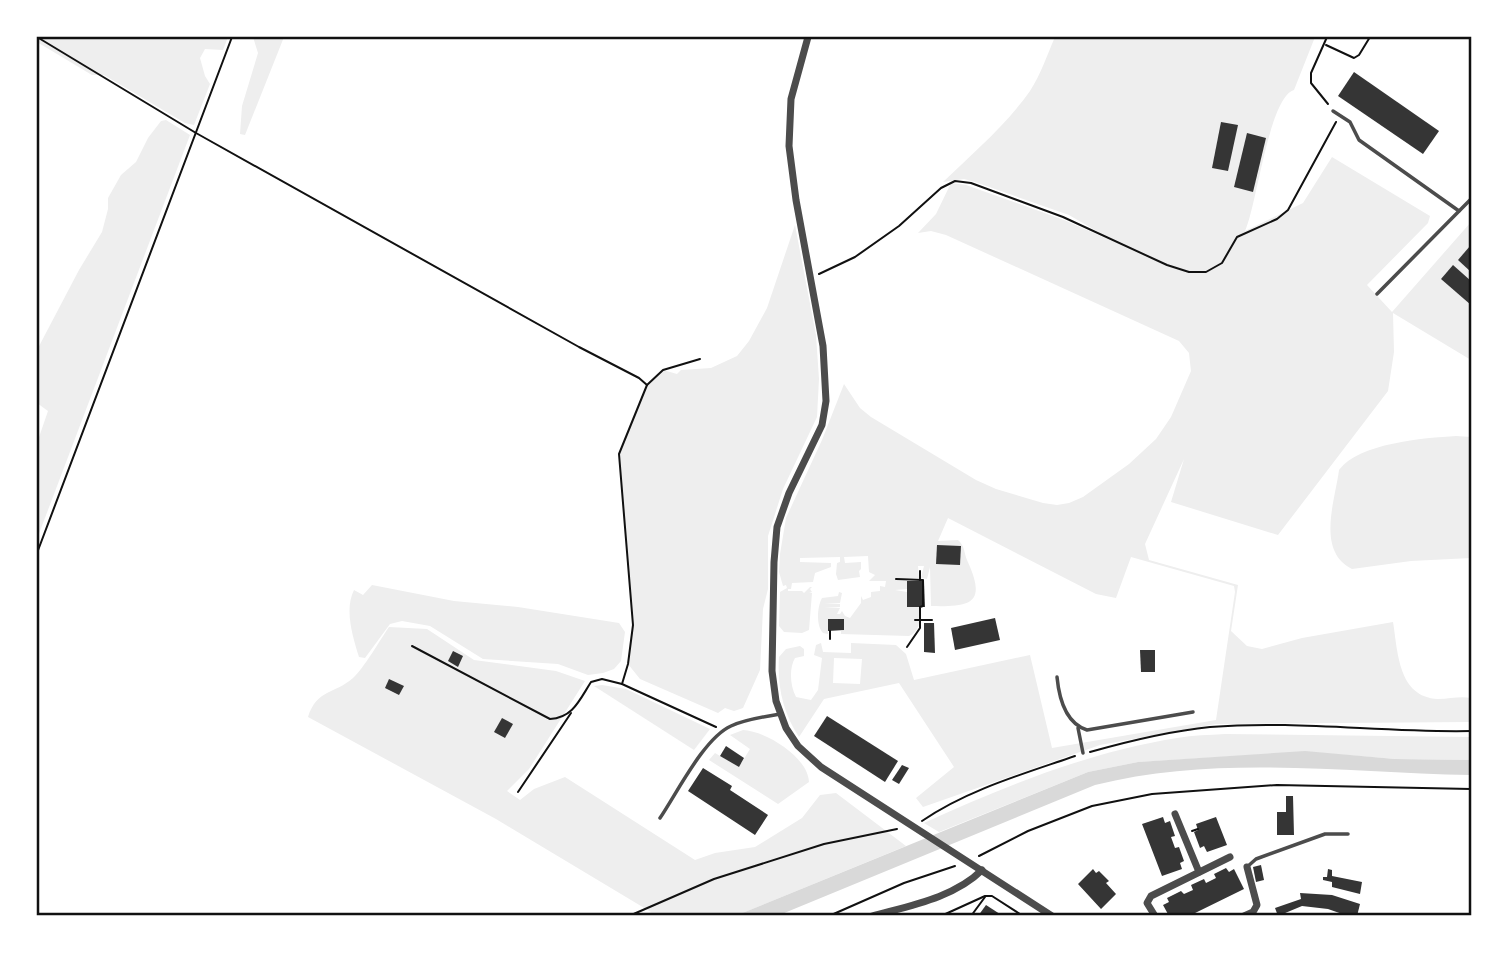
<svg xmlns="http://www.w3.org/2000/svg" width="1508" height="953" font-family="Roboto,sans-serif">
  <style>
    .green { fill: #eee; fill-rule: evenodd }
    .water { fill: #d9d9d9 }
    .building { fill: #353535 }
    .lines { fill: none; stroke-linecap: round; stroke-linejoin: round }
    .path { stroke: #111; stroke-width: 2 }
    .service { stroke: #4c4c4c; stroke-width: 3.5 }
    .minor { stroke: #4c4c4c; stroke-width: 7 }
    .neatline { fill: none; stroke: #111; stroke-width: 2.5 }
  </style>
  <rect width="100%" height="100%" fill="#fff"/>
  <g class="green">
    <polygon points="37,37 228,37 223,50 205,49 200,58 205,76 210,84 194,125 185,123 104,75 92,75 37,42"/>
    <polygon points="253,37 284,37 245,135 240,134 242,106 258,53"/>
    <path d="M1055 37H1315L1294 90C1269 97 1257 205 1245 231L1303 203 1332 157 1430 216 1428 223 1367 285 1392 312 1471 222V360L1393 313 1394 352 1388 391 1278 535 1171 502 1184 459 1145 544 1149 560 1238 585 1231 631 1247 646 1262 649 1302 638 1393 622C1398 652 1398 697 1438 699 1450 699 1460 696 1471 698V722L1216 724 1100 745 923 807 916 798 954 767 899 683 824 699 799 737C783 713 777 686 779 657L786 649 800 646 804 649V656L795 658C789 668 790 686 796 697L811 700 818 690 822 658 814 655 816 645 821 643 823 652 851 653V643L896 645 906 654 914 680 1030 655 1052 748 1216 720 1235 592 1234 586 1131 557 1116 598 1096 594 948 518 938 541 958 540C965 546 964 553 967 560 987 603 972 607 931 606L930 567 927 579 921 578 924 566H918L919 578 895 580 907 581V589L895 590 907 592V607H919C919 619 922 630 909 636L841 634V631L844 630V619L828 620V634L823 633C816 626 817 607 822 598L838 596 839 592 842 593 840 603 824 604H840V607L824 608H840L837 614H840L842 611 845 616 850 618 861 603V596L863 600 871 597V592L880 591V586L885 587 886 581H869L875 575 869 572 868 556 844 557 845 563 861 562V569L859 571 860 577 838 580 836 574 837 563 840 562V557L800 558V562L831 563V567L815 573 813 582 792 583 791 589H788V591H802L804 593 810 587H812L810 589 812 592H809L812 593 809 630 802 633 784 632 779 626 780 592 787 588 786 585 783 586 779 572 780 554 786 518 822 440 844 384 860 408 871 417 976 480 996 489 1043 503 1057 505 1069 503 1083 497 1129 464 1156 439 1171 417 1191 371 1189 353 1179 341 946 235 931 231 918 233 936 214 951 183 966 185 1064 220 1119 244 1069 215 975 182 964 179 943 182C972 154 1006 125 1030 91 1041 74 1047 55 1055 37ZM834 658 862 659 860 684 833 683Z"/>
    <polygon points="166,120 190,135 37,539 37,443 48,411 37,403 37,350 79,270 102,232 108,209 108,198 121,175 136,162 148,138 161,121"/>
    <polygon points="795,225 816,335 819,379 817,417 783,489 768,536 768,589 763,609 760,670 743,708 734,711 725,708 718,713 640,679 628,664 633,625 619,454 647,385 663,370 677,374 681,370 711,368 737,356 749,341 767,308"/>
    <path d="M1456 436 1471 437V558L1411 561 1352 569C1316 551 1335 501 1339 470 1359 443 1424 438 1456 436Z"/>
    <path d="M372 585 454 601 518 607 619 623 625 632 621 661 614 669 603 673 588 675 558 664 483 659 430 626 402 621 390 624 365 658 359 657C353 637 344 610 354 590L363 595Z"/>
    <path d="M389 627 427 629 474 660 556 671 585 681 529 769 507 791 520 800 534 789 565 777 695 860 715 853 755 847 802 818 820 795 836 793 906 846 735 916H643L651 912 496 819 308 717C317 689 335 694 353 678 364 668 380 640 389 627Z"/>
    <polygon points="602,685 626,689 710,729 694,750 594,686"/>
    <path d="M743 730C766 731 808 757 809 782L778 804 709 760 715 753 739 767 750 749 730 735Z"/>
    <path d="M1225 734 1471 737V760L1396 759 1308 752 1138 762 1088 772 939 832 924 823C1005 786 1089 752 1177 738 1193 735 1209 735 1225 734Z"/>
  </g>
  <path class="water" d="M1305 751 1395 759 1471 760V775C1347 773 1218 754 1095 785L777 916H735L1088 772 1138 762Z"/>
  <g class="building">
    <polygon points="1354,72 1439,131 1423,154 1338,96"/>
    <polygon points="1221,122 1238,125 1228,171 1212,168"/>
    <polygon points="1247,133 1266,138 1253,192 1234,187"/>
    <polygon points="1470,246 1471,247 1471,272 1458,260"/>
    <polygon points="1453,265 1471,281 1471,305 1441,279"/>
    <polygon points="937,545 961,546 960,565 936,564"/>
    <polygon points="907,581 924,581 925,607 907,607"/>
    <polygon points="995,618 1000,640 955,650 951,628"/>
    <polygon points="828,619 844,619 844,630 828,631"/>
    <polygon points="924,623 934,623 935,653 924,652"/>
    <polygon points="1140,650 1155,650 1155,672 1141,672"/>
    <polygon points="453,651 463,656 458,667 448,661"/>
    <polygon points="389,679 404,686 399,695 385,688"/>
    <polygon points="827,716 898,761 885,782 814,736"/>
    <polygon points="502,718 513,724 505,738 494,732"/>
    <polygon points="726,746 744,758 739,767 720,756"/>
    <polygon points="902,765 909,768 899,784 892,780"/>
    <polygon points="703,768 732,786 730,790 768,815 755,835 688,791"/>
    <polygon points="1286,796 1293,796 1294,835 1277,835 1277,812 1286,812"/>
    <polygon points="1163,817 1165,823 1170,821 1175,836 1171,837 1175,848 1179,847 1184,861 1180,863 1182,869 1162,876 1142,824"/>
    <polygon points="1216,817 1227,845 1207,852 1204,846 1200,848 1194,832 1198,830 1196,824"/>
    <polygon points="1261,865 1264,880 1256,882 1253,867"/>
    <polygon points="1226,868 1229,872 1234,869 1244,889 1189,916 1169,916 1163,905 1169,902 1167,898 1181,891 1184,894 1193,890 1191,885 1204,879 1206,883 1216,878 1214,874"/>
    <polygon points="1093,869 1096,873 1099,871 1109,881 1106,883 1116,894 1101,909 1078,884"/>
    <polygon points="1328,869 1332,870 1332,876 1362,882 1360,894 1332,887 1332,882 1323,880 1323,877 1327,877"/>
    <polygon points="1300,893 1332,895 1360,904 1357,916 1348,916 1328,909 1302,906 1278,916 1275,908 1301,899"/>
    <polygon points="986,905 1003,916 978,916"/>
  </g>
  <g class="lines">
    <g class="path">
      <polyline points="37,37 196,133 579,347 639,378 647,385"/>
      <polyline points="1327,37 1311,73 1311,83 1328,104"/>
      <polyline points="1326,45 1354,58 1359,55 1370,37"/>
      <polyline points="819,274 855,257 899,226 941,188 955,181 971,183 1063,217 1167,265 1189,272 1206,272 1222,263 1237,237 1277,219 1288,210 1336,122"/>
      <polyline points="37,553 232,37"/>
      <polyline points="896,579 923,580 923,606 920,607 920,628 907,647"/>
      <polyline points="920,580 920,571"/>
      <polyline points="915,620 932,620"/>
      <polyline points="830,639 830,631"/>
      <path d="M412 646 550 719C573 718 580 699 591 682L602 679 622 684 716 727"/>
      <polyline points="622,684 628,664 633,625 619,454 647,385 663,370 700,359"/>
      <path d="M1090 752C1129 741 1170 731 1210 727 1297 720 1385 733 1471 731"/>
      <polyline points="518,792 571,713"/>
      <path d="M922 821C967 790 1023 774 1075 756"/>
      <polyline points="1192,831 1198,829"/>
      <polyline points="979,856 1028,831 1092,806 1152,794 1277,785 1471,789"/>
      <polyline points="629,916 714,879 824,844 897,829"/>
      <polyline points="829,916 904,883 955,866"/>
      <polyline points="941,916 985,896 992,896 1023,916"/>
      <polyline points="971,916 985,897"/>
    </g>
    <g class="service">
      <polyline points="1333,111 1350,122 1359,140 1459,211"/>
      <polyline points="1377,294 1471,199"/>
      <path d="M1057 677C1059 698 1065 723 1087 730L1193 712"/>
      <polyline points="1078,728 1083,753"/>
      <path d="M660 818C677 793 704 738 731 726 746 719 764 717 780 714"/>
      <polyline points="1247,867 1256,859 1325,834 1348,834"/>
    </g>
    <g class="minor">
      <polyline points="808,37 791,99 789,146 796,200 823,346 826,401 822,425 789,493 777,527 774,562 772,671 776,701 786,728 798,746 821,767 1052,916"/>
      <polyline points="1175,814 1199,872"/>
      <path d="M872 916C908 906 954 898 982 870"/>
      <polyline points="1155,916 1147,903 1151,896 1230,857"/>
      <polyline points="1244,916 1253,912 1257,905 1247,867"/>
    </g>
  </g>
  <rect width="1508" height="953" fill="none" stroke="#ffffff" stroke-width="77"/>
  <rect x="38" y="38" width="1432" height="876" class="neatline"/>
</svg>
